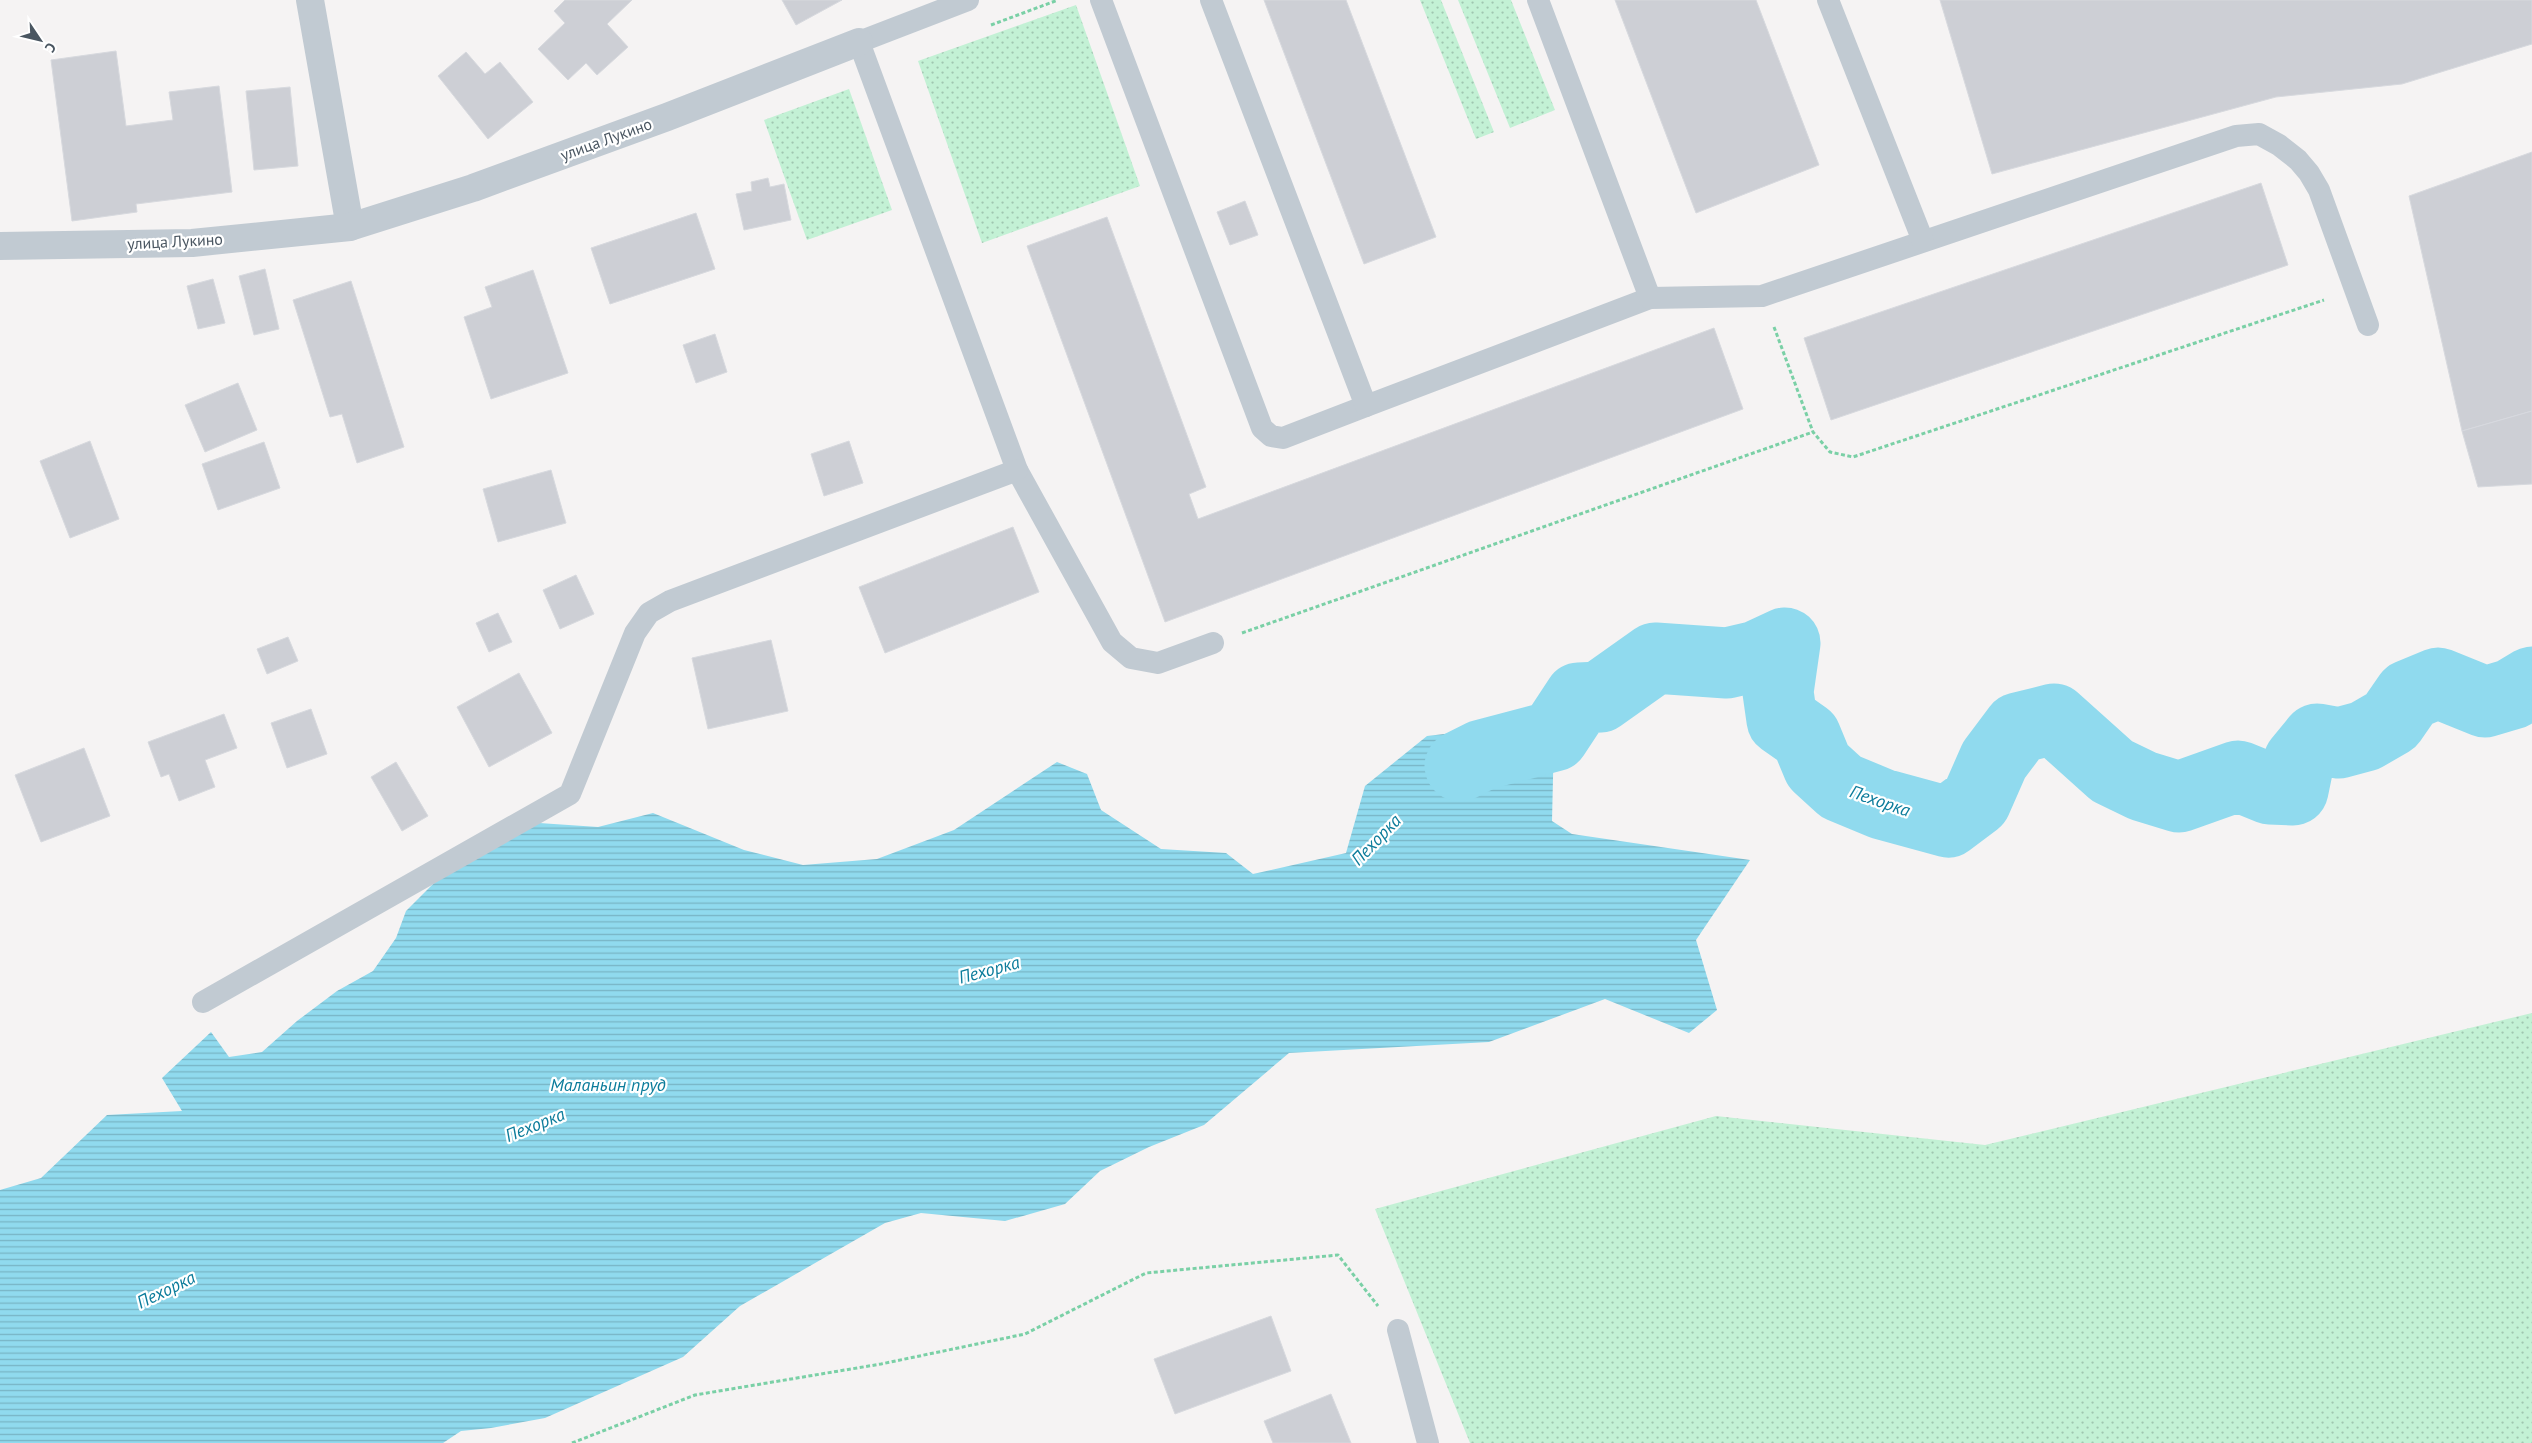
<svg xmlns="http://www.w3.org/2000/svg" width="2532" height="1443" font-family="'PT Sans',sans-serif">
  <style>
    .grass { fill: url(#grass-dots) }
    .water { fill: url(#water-rules) }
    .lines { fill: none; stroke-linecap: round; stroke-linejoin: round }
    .river { stroke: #90daee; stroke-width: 71 }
    .building { fill: #cdcfd5; stroke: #d7d9de }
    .path { stroke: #7ad0a6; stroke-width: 3; stroke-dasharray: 4 2.5; stroke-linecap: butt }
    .service { stroke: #c1cad2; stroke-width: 22 }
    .minor { stroke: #c1cad2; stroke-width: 28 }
    .labels { text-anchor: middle; stroke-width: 4.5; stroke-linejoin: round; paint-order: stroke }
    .street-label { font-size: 16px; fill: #4a5661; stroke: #fff }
    .water-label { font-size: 18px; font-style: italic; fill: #0c7c9b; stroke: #fff }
  </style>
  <defs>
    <pattern id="grass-dots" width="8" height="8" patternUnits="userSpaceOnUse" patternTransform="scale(1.25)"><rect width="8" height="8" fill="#c3f1d5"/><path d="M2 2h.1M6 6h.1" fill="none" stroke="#a0c6b0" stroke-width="1.8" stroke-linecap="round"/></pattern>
    <pattern id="water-rules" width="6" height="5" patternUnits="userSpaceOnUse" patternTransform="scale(1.25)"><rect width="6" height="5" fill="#90daee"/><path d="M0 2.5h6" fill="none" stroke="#78b4c4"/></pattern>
  </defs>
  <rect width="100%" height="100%" fill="#f5f3f3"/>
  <g class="grass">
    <polygon points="1420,0 1441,0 1494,132 1476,139"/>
    <polygon points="1458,0 1511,0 1555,110 1510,128"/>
    <polygon points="1076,5 1140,186 982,243 918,61"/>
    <polygon points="849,89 892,210 807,240 764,120"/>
    <polygon points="2532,1013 2532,1443 1470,1443 1375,1209 1716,1116 1985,1145"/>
  </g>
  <polygon class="water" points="1540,723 1554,736 1552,821 1572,834 1750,860 1696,940 1717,1010 1689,1033 1605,999 1489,1042 1289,1053 1204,1125 1149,1147 1100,1171 1065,1204 1005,1221 921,1213 885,1223 740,1306 683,1357 545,1418 491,1428 461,1431 443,1443 0,1443 0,1190 41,1178 107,1115 182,1111 162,1078 211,1032 229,1057 262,1052 297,1021 337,991 373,971 396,938 406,911 438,879 539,823 598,827 653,813 744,850 803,865 877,859 954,830 1057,762 1087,774 1101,810 1161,849 1226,853 1253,874 1346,853 1365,786 1427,736"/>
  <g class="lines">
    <polyline class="river" points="1460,766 1482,755 1554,736 1579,698 1600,697 1655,658 1727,663 1757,656 1785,643 1778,692 1782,720 1806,737 1818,766 1841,787 1882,804 1948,822 1976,801 1994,760 2018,728 2054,719 2112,771 2143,786 2179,797 2238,776 2270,789 2293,790 2299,761 2317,739 2339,743 2365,736 2391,721 2409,695 2438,683 2485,702 2512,694 2532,682"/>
  </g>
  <g class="building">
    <polygon points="565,0 632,0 607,24 628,47 597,75 586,63 568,80 538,49 565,23 554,11"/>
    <polygon points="782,0 842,0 796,25"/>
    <polygon points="1264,0 1346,0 1436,237 1364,264"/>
    <polygon points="1615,0 1756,0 1819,165 1696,213"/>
    <polygon points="1940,0 2532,0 2532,44 2402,84 2276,97 1992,174"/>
    <polygon points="116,51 126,126 173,120 169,92 219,86 232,192 136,204 137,212 72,221 51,60"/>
    <polygon points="466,52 485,74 500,62 533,102 488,139 438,76"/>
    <polygon points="290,87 298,166 254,170 246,91"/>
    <polygon points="2532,152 2532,411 2462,431 2409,196"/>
    <polygon points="768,178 770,187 784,184 791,220 744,230 736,194 752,191 751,182"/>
    <polygon points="2261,183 2288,265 1831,420 1804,338"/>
    <polygon points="1245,201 1258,235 1230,245 1217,212"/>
    <polygon points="696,213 715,269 610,304 591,248"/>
    <polygon points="1107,217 1206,487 1189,494 1198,519 1714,328 1743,409 1165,622 1027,246"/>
    <polygon points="265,269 279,329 254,335 239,276"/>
    <polygon points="533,270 568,373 491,399 464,317 492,307 485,287"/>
    <polygon points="213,279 225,323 198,329 187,286"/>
    <polygon points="351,281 404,447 357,463 342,414 330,417 293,300"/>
    <polygon points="715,334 727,372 696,383 683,345"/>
    <polygon points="238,383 257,430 205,452 185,405"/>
    <polygon points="2532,411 2532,484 2478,487 2462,431"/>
    <polygon points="90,441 119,519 70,538 40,461"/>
    <polygon points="849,441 863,483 824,496 811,454"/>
    <polygon points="264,442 280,488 218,510 202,464"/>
    <polygon points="551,470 566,523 498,542 483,489"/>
    <polygon points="1013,527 1039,592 885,653 859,587"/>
    <polygon points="576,575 594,614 560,629 543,590"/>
    <polygon points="498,613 512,642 489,652 476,623"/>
    <polygon points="288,637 298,661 267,674 257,649"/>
    <polygon points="771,640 788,711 708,729 692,658"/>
    <polygon points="519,673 552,733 489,767 457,707"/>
    <polygon points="311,709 327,754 287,768 271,723"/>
    <polygon points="224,714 237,748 205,760 215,787 179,801 169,774 161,777 148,742"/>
    <polygon points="84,748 110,816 41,842 15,775"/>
    <polygon points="396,762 428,816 402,831 371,777"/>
    <polygon points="1271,1316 1291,1371 1175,1414 1154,1359"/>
    <polygon points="1331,1394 1351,1443 1273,1443 1264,1421"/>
  </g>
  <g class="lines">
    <g class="path">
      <polyline points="991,25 1058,0"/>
      <polyline points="1774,327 1813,432 1830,452 1853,457 2324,300"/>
      <polyline points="1242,633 1813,432"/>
      <polyline points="572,1443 695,1395 881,1364 1025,1334 1146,1273 1338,1255 1378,1306"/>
    </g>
    <g class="service">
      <polyline points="968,0 859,42 1017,470 1112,642 1131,658 1158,663 1213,643"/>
      <polyline points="1101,0 1262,428 1271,436 1283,438 1366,406"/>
      <polyline points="1211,0 1366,406 1650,298"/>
      <polyline points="1538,0 1650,298 1762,296 2236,136 2259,134 2279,145 2298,160 2309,173 2319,190 2368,325"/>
      <polyline points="1828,0 1923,241"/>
      <polyline points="203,1002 570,794 635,633 649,613 670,601 1017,470"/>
      <polyline points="1398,1330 1428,1443"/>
    </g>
    <g class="minor">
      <polyline points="310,0 350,227"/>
      <polyline points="0,246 192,243 350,227 473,188 667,117 859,42"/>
    </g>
  </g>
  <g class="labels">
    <g class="street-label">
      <text transform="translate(606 139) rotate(-20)" y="6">улица Лукино</text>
      <text transform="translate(175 241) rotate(-3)" y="6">улица Лукино</text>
    </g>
    <g class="water-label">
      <text transform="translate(1880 801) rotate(19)" y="6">Пехорка</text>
      <text transform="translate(1376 840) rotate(-46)" y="6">Пехорка</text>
      <text transform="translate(989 970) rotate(-15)" y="6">Пехорка</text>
      <text x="608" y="1091">Маланьин пруд</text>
      <text transform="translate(535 1125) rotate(-22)" y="6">Пехорка</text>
      <text transform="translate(166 1290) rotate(-26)" y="6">Пехорка</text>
    </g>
  </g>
  <g transform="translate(40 40) rotate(125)" stroke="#ffffff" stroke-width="4" paint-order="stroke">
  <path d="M0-4L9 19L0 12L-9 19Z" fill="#4a5661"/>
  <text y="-8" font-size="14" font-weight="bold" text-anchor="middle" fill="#4a5661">С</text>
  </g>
</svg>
